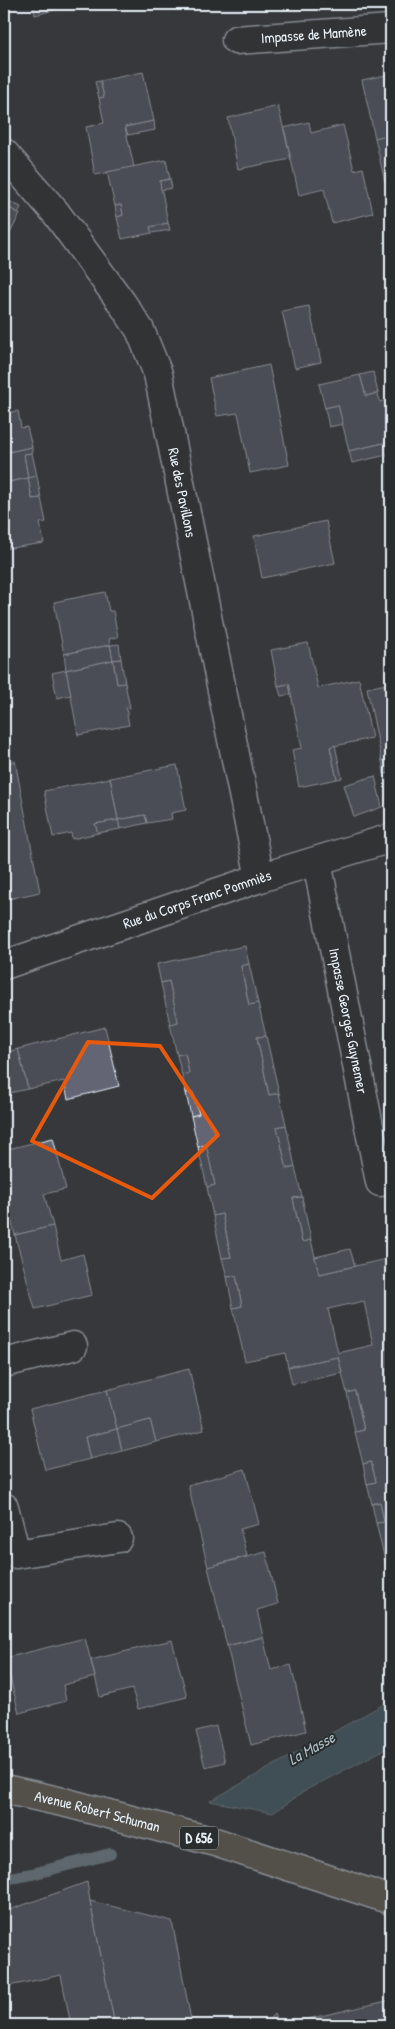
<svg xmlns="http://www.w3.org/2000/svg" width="395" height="2029" font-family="'Patrick Hand',sans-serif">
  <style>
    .water { fill: #4e6973; stroke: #8c9fa8 }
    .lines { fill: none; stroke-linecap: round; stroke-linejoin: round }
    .stream { stroke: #8c9fa8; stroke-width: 12 }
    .building { fill: #646574; stroke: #e8f1f8; fill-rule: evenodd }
    .minor-casing { stroke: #e8f1f8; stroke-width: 31 }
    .major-casing { stroke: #e8f1f8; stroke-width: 31 }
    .minor { stroke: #2a2d2e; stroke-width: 28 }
    .major { stroke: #746a5a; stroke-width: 28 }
    .marked { fill: none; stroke: #e8590c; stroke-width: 4; stroke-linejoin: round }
    .labels { text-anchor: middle; stroke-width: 4; stroke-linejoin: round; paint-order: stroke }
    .shield { fill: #2a2d2e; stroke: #afb6bb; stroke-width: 1 }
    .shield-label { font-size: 14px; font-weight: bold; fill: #e8f1f8 }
    .street-label { font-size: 15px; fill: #e8f1f8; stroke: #2a2d2e }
    .water-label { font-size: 16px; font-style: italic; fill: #aabbc3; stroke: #2a2d2e }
  </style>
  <rect width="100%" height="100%" fill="#36383c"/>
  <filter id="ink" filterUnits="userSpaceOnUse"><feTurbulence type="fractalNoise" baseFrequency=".02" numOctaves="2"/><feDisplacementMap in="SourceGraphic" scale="10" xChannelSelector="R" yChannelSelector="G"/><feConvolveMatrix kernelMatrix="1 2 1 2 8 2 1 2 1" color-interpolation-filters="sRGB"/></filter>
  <g filter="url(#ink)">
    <polygon class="water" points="391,1700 391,1746 308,1789 273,1813 210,1801"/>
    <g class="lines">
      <polyline class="stream" points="4,1879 32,1874 110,1854"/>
    </g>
    <g class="building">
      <polygon points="33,4 65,4 66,7 35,15"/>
      <polygon points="143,72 154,121 125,127 134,167 95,175 86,127 104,123 99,98 104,97 100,81"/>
      <polygon points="391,74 391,134 375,138 362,80"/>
      <polygon points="100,81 104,97 99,98 95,82"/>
      <polygon points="278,106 291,159 238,169 228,118"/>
      <polygon points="154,121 155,130 128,135 125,127"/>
      <polygon points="309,122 311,133 343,125 354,170 363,168 373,213 332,223 324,189 299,195 284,128"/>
      <polygon points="391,134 391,181 385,182 375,138"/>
      <polygon points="166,160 170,179 160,181 168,223 150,227 152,233 122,239 117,217 123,215 121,205 115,206 107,172"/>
      <polygon points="170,179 172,188 161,190 160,181"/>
      <polygon points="4,199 21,207 18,213 4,205"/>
      <polygon points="4,205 20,214 4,245"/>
      <polygon points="121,205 123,215 117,217 115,206"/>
      <polygon points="168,223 170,230 152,233 150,227"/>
      <polygon points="309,306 321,362 295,368 282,311"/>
      <polygon points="269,365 289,465 250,473 238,413 217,416 209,378"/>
      <polygon points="373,372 378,393 366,396 360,375"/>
      <polygon points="360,375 366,396 378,393 380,402 391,399 391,454 388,442 349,451 338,405 325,408 319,384"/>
      <polygon points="338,405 343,424 329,427 325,408"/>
      <polygon points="18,411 21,428 27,427 32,447 4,453 4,413"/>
      <polygon points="388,442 391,454 352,463 349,451"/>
      <polygon points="32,447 32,453 24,454 28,478 4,483 4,453"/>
      <polygon points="32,453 37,476 28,478 24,454"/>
      <polygon points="37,476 41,498 32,499 28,478"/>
      <polygon points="28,478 32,499 41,498 46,522 40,523 44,543 4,549 4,483"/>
      <polygon points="326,521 335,563 262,578 254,536"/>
      <polygon points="105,592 109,611 113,611 118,637 109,639 110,645 64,654 54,602"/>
      <polygon points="308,643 318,688 359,679 372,738 330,747 337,779 299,787 292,750 302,748 289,684 278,686 271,650"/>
      <polygon points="119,644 121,659 113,660 110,645"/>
      <polygon points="110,645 113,660 66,670 64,654"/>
      <polygon points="121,659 125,683 117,684 113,660"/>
      <polygon points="113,660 117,684 125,683 130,708 126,708 129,725 78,735 66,670"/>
      <polygon points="66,670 71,695 57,698 52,673"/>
      <polygon points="391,683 391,759 382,761 367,688"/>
      <polygon points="289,684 291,694 281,696 278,686"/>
      <polygon points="335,745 342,778 337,779 330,747"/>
      <polygon points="391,759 391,773 384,774 382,761"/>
      <polygon points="15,761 40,892 4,900 4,763"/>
      <polygon points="177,765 186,810 171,813 172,819 147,823 145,815 118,820 110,778"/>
      <polygon points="375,776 382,807 354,817 344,785"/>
      <polygon points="110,778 118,820 95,824 98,833 72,839 71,833 53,837 44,791"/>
      <polygon points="145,815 147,823 120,829 118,820"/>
      <polygon points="118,820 120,829 98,833 95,824"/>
      <path d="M245 946 249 964 241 966 249 1005 258 1003 266 1036 257 1037 269 1095 279 1093 286 1125 277 1127 287 1169 295 1167 302 1197 293 1198 302 1242 311 1240 319 1274 391 1258V1554L384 1556 376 1523 384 1522 380 1502 372 1504 367 1484 376 1482 371 1462 363 1464 355 1432 364 1430 355 1391 347 1393 338 1357 288 1367 285 1353 245 1361 233 1308 242 1306 236 1276 227 1277 222 1258 231 1257 222 1214 213 1216 207 1187 215 1185 206 1145 198 1147 191 1116 199 1114 193 1092 186 1093 182 1075 189 1073 185 1053 177 1055 170 1024 178 1022 169 981 161 983 157 964ZM364 1301 373 1345 338 1353 328 1309Z"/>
      <polygon points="249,964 258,1003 249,1005 241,966"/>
      <polygon points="169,981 178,1022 170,1024 161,983"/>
      <polygon points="105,1027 119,1086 68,1099 64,1081 28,1089 18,1049"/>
      <polygon points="266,1036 279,1093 269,1095 257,1037"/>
      <polygon points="18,1049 28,1089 4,1094 4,1053"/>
      <polygon points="185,1053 189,1073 182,1075 177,1055"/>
      <polygon points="193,1092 199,1114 191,1116 186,1093"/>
      <polygon points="286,1125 295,1167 287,1169 277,1127"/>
      <polygon points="53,1138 66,1189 44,1194 53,1226 15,1235 4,1191 4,1150"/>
      <polygon points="206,1145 215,1185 207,1187 198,1147"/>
      <polygon points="302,1197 311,1240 302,1242 293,1198"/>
      <polygon points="222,1214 231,1257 222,1258 213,1216"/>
      <polygon points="53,1226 61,1260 83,1254 92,1295 35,1309 15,1235"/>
      <polygon points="350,1249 355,1266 319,1274 315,1257"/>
      <polygon points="236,1276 242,1306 233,1308 227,1277"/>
      <polygon points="338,1357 342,1373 292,1384 288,1367"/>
      <polygon points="189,1369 204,1430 156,1442 150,1420 117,1429 107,1390"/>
      <polygon points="107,1390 117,1429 85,1437 90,1459 45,1470 30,1409"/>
      <polygon points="355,1391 364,1430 355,1432 347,1393"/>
      <polygon points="150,1420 156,1442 122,1451 117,1429"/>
      <polygon points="117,1429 122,1451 90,1459 85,1437"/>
      <polygon points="371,1462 376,1482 367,1484 363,1464"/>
      <polygon points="245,1469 259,1524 240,1529 247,1556 208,1567 188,1485"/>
      <polygon points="380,1502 384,1522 376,1523 372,1504"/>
      <polygon points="266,1552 278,1604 257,1610 263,1637 227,1646 208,1567"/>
      <polygon points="391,1554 391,1588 384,1556"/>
      <polygon points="263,1637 271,1670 291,1665 306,1731 251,1745 227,1646"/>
      <polygon points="85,1638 95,1677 63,1685 66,1701 19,1713 5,1658"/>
      <polygon points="172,1640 187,1697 138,1709 132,1689 100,1697 91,1660"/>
      <polygon points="216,1726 225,1762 205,1767 196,1731"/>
      <polygon points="87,1882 90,1901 115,2025 71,2025 61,1975 4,1987 4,1912"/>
      <polygon points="90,1901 172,1921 192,2025 115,2025"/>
      <polygon points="391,2000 391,2025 281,2025"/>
      <polygon points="274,2014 278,2025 264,2025"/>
    </g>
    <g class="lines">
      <defs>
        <g id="minor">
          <path id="s1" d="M236 40 391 29"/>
          <path id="s2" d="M4 153 56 213 122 303 140 330 158 374 260 878"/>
          <path id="s3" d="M317 862 380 1182"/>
          <path id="s4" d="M4 965 260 878 391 838"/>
          <polyline points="4,1363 73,1346"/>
          <polyline points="4,1507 16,1554 118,1538"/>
        </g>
        <g id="major">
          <path id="s5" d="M4 1789 67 1803 215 1842 391 1900"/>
        </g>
      </defs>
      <use href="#minor" class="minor-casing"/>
      <use href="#major" class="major-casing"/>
      <use href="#minor" class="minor"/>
      <use href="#major" class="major"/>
    </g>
  </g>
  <path d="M0 0H395V2029H0ZM88 1042 160 1046 218 1135 152 1198 32 1141Z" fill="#36383c" fill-opacity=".55" fill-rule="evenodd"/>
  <path class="marked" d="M88 1042 160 1046 218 1135 152 1198 32 1141Z"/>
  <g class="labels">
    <rect class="shield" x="180" y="1826.5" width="38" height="23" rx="4"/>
    <g class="shield-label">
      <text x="199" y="1843">D 656</text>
    </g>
    <g class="street-label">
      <text dy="5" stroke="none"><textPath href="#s1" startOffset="78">Impasse de Mamène</textPath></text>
      <text dy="5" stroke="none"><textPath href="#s2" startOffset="392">Rue des Pavillons</textPath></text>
      <text dy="5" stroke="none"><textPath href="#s4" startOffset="204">Rue du Corps Franc Pommiès</textPath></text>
      <text dy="5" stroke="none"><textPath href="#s3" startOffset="162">Impasse Georges Guynemer</textPath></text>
      <text dy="5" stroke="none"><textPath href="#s5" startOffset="96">Avenue Robert Schuman</textPath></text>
    </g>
    <g class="water-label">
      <text transform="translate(311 1748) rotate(-29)" y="6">La Masse</text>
    </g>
  </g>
  <rect width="395" height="2029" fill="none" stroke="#2a2d2e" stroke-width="20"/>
  <rect x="10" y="10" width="375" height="2009" fill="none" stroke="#e8f1f8" stroke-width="2" filter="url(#ink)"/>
</svg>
